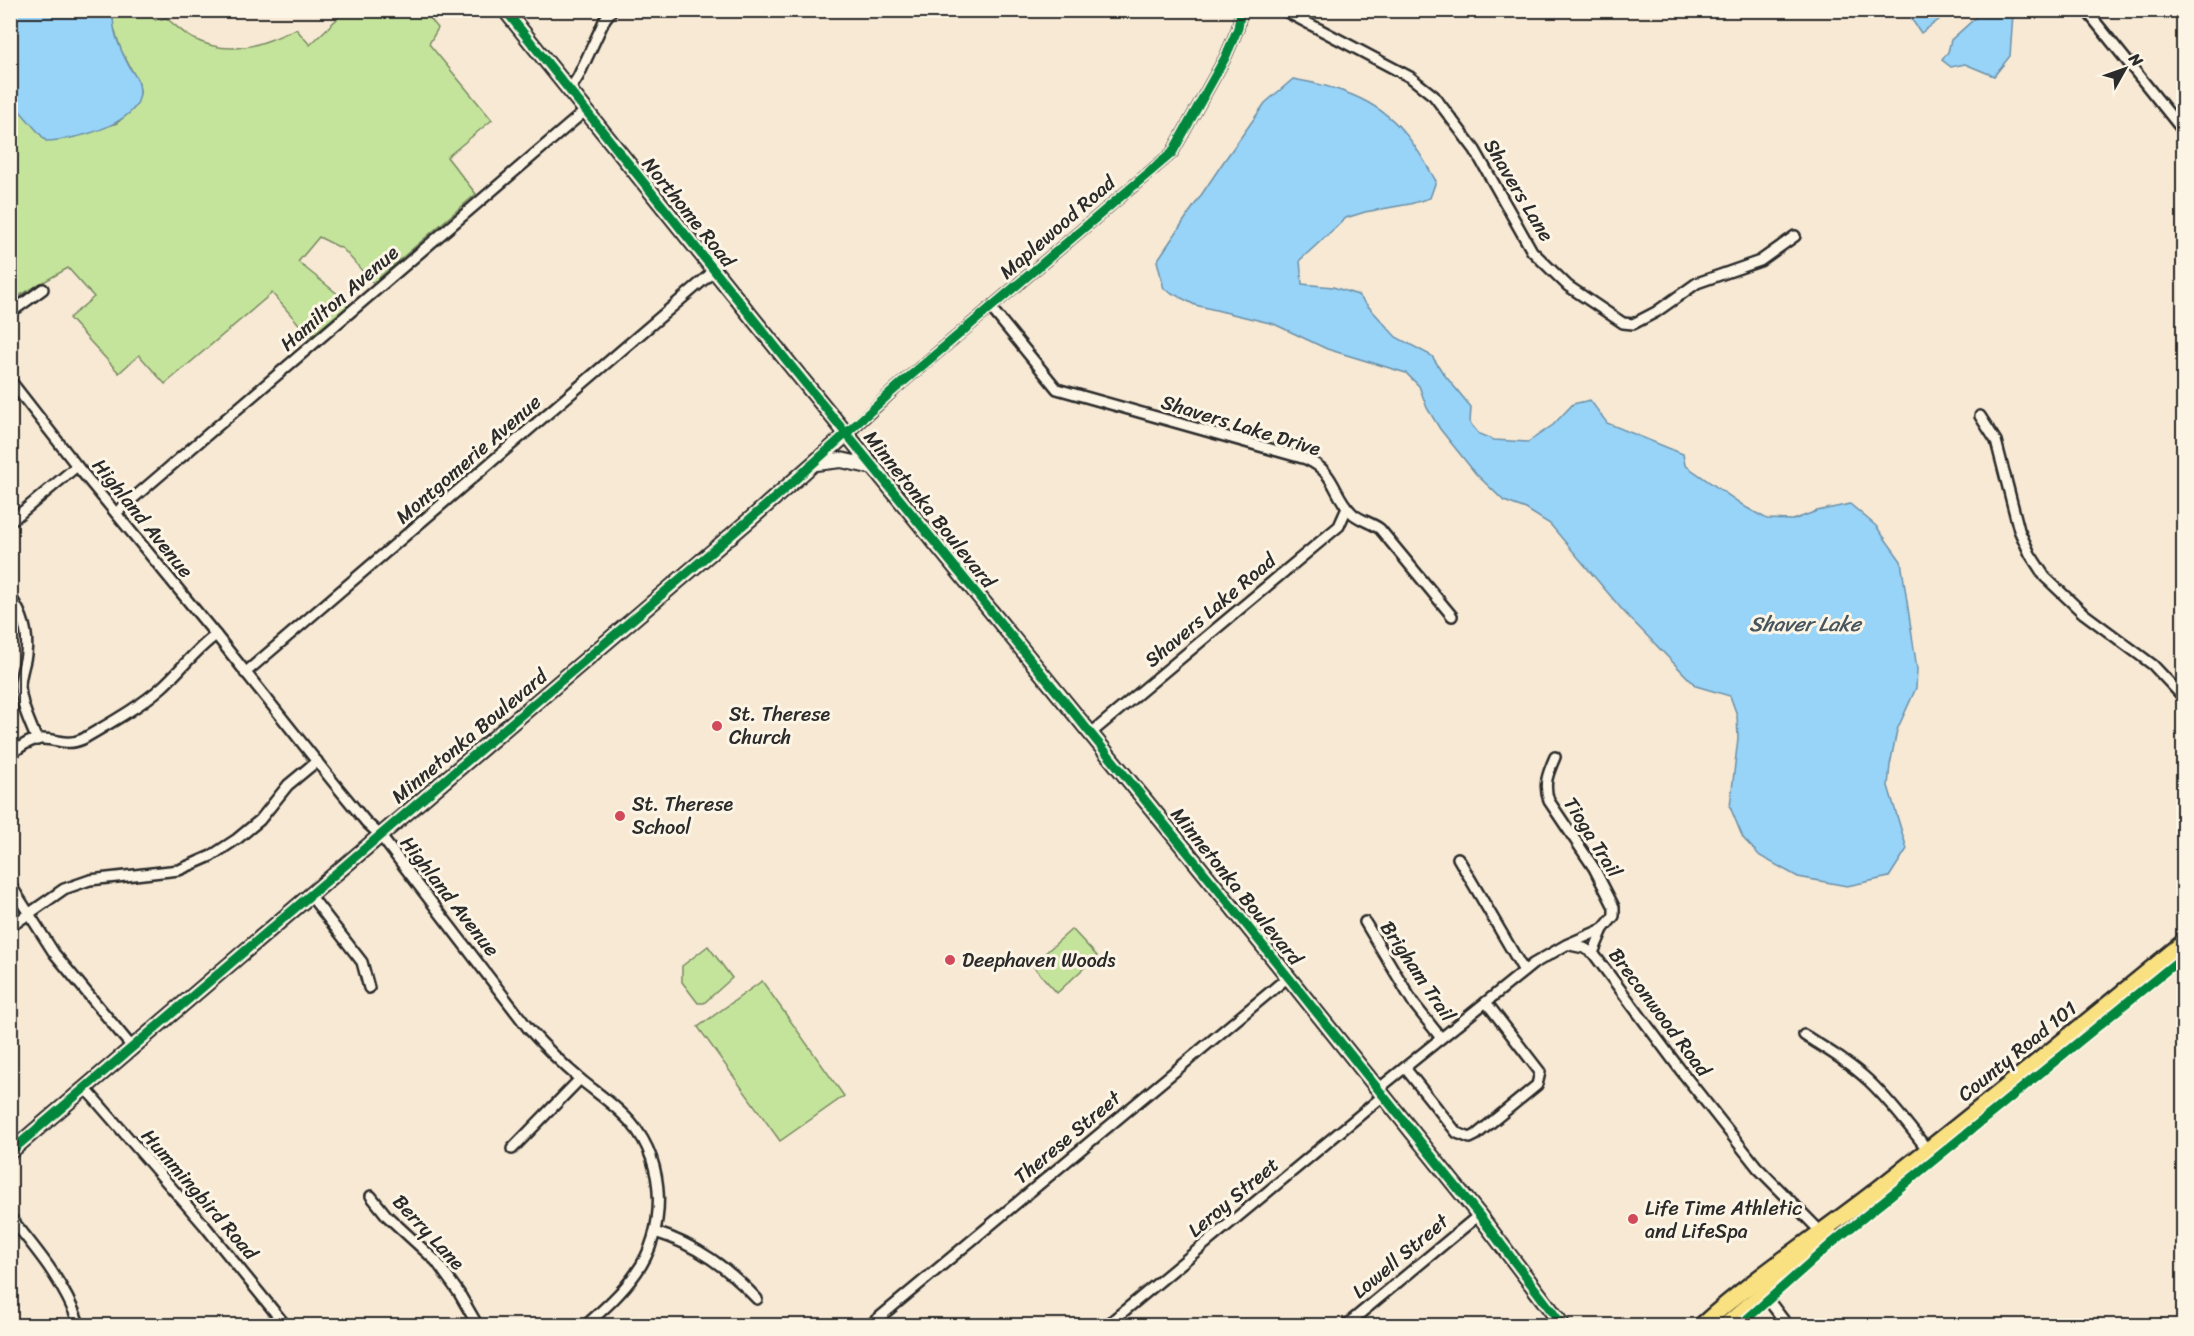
<svg xmlns="http://www.w3.org/2000/svg" width="2194" height="1336" font-family="Sriracha,sans-serif">
  <style>
    .green { fill: #c5e49b; stroke: #788863; stroke-width: 1.5 }
    .water { fill: #98d3f8; stroke: #6c90a6; stroke-width: 1.5 }
    .lines { fill: none; stroke-linecap: round; stroke-linejoin: round }
    .street-casing { stroke: #2b2b2b; stroke-width: 14 }
    .secondary-casing { stroke: #2b2b2b; stroke-width: 18 }
    .primary-casing { stroke: #2b2b2b; stroke-width: 20 }
    .street { stroke: #fcf5e5; stroke-width: 9 }
    .secondary { stroke: #fcf5e5; stroke-width: 14 }
    .primary { stroke: #f9e181; stroke-width: 15 }
    .cycleway-casing { stroke: #fcf5e5; stroke-width: 13 }
    .cycleway { stroke: #00873e; stroke-width: 9 }
    .poi-dot { fill: #d1495b; stroke: #fcf5e5; stroke-width: 2 }
    .labels { text-anchor: middle; stroke-width: 6; stroke-linejoin: round; paint-order: stroke }
    .street-label { font-size: 20px; fill: #2b2b2b; stroke: #fcf5e5 }
    .poi-label { font-size: 20px; fill: #2b2b2b; stroke: #fcf5e5; text-anchor: start }
    .water-label { font-size: 21px; font-style: italic; fill: #46555e; stroke: #fcf5e5 }
  </style>
  <rect width="100%" height="100%" fill="#f7e9d4"/>
  <filter id="ink" filterUnits="userSpaceOnUse"><feTurbulence type="fractalNoise" baseFrequency=".0167" numOctaves="2"/><feDisplacementMap in="SourceGraphic" scale="12" xChannelSelector="R" yChannelSelector="G"/><feConvolveMatrix kernelMatrix="1 2 1 2 8 2 1 2 1" color-interpolation-filters="sRGB"/></filter>
  <g filter="url(#ink)">
    <g class="green">
      <path d="M113 11H145L155 20 166 18C174 24 183 33 192 38 231 58 260 45 296 29L310 45 339 17 341 11H424L438 28 429 44 492 120 447 157 476 194 373 283 343 249 319 237 298 262 350 304 310 337 272 293 165 384 139 355 119 373 69 318 94 297 68 268 19 296 11 286 10 96 19 110 88 133 117 123 135 107 140 93 139 84 121 50 113 25Z"/>
      <polygon points="1072,929 1097,956 1057,993 1032,965"/>
      <polygon points="708,946 732,978 704,1003 698,1003 682,982 682,966"/>
      <polygon points="762,981 844,1096 780,1141 698,1027"/>
    </g>
    <g class="water">
      <path d="M10 11H113C112 32 120 49 130 68 133 73 138 79 139 84 150 123 72 141 46 141L19 110 11 96Z"/>
      <polygon points="1911,11 1911,10 1951,11 1921,33 1912,20"/>
      <polygon points="2009,11 2013,14 2010,56 1994,76 1965,64 1951,67 1942,60 1948,52 1951,40 1981,13 1986,11"/>
      <path d="M1293 79C1334 86 1375 98 1403 131 1416 145 1426 164 1436 181L1430 198 1410 204 1365 212 1346 218 1300 260 1302 284 1333 287 1358 295 1396 337 1432 356 1443 373 1471 407 1470 423 1479 434 1494 440 1528 442 1553 425 1573 404 1590 400 1607 423 1683 454 1685 465 1747 508 1767 519 1793 520 1817 511 1850 504 1876 526 1901 561 1917 669 1916 688 1897 730 1890 765 1888 786 1907 849 1889 877 1847 886 1798 877 1760 856 1743 838 1730 807 1738 738 1737 715 1730 696 1696 686 1624 612 1550 524 1526 509 1504 501 1476 474 1440 429 1427 408 1419 386 1406 373 1327 349 1274 324 1195 305 1164 289 1157 261 1222 164 1265 103Z"/>
    </g>
    <g class="lines">
      <defs>
        <g id="street">
          <polyline points="1283,10 1410,77 1434,96 1475,150 1532,251 1568,286 1623,323 1633,324 1656,312 1697,283 1760,261 1795,236"/>
          <polyline points="2086,10 2184,132"/>
          <polyline points="569,91 578,77 605,19 612,10"/>
          <path d="M991 308 1057 389 1306 459C1336 472 1332 493 1351 512 1358 520 1371 522 1380 529L1452 616"/>
          <polyline points="10,313 43,289"/>
          <path d="M10 380 77 466 216 635 334 783 366 822 380 835 528 1028C544 1046 561 1063 580 1079 598 1094 617 1106 632 1124 666 1163 667 1231 636 1273 622 1293 604 1309 585 1326"/>
          <polyline points="1980,416 1996,441 2019,530 2030,554 2045,577 2083,613 2153,665 2184,698"/>
          <polyline points="847,434 896,388 1172,153 1225,58 1238,28 1241,10"/>
          <polyline points="116,513 585,111"/>
          <polyline points="10,522 77,466"/>
          <path d="M10 596C22 613 29 633 26 654 25 664 20 675 20 686 21 705 30 723 37 740"/>
          <polyline points="245,673 714,271"/>
          <polyline points="1090,734 1339,526 1347,508"/>
          <path d="M10 755C19 748 28 740 40 739 58 738 65 747 83 739 110 723 138 708 162 687 181 670 195 650 216 635"/>
          <polyline points="1458,858 1524,971"/>
          <polyline points="10,884 54,953 132,1047"/>
          <polyline points="310,895 362,962 369,988"/>
          <polyline points="1365,922 1414,1004 1441,1038"/>
          <polyline points="10,927 64,889 90,880 179,870 211,856 237,839 260,820 288,785 317,761"/>
          <polyline points="1570,945 1584,948 1593,953 1682,1072 1757,1167 1823,1234"/>
          <polyline points="1593,953 1603,929"/>
          <path d="M1804 1035C1826 1049 1850 1063 1869 1081 1891 1102 1909 1126 1927 1149"/>
          <polyline points="1405,1068 1457,1133 1470,1138 1476,1135 1537,1085 1540,1072 1486,1002"/>
          <polyline points="85,1088 204,1225 286,1326"/>
          <path d="M1377 1090 1533 964 1566 945 1603 929 1614 916V907L1594 868 1549 801C1543 784 1548 773 1555 757"/>
          <polyline points="512,1149 580,1079"/>
          <polyline points="371,1196 387,1216 436,1261 459,1293 478,1326"/>
          <path d="M10 1217C40 1254 63 1281 80 1326"/>
          <path d="M655 1232C697 1245 728 1268 757 1299"/>
          <polyline points="1763,1293 1788,1326"/>
          <polyline points="869,1326 1288,977"/>
          <polyline points="1106,1326 1383,1096"/>
          <polyline points="1345,1326 1479,1215"/>
        </g>
        <g id="secondary">
          <polyline points="505,10 787,361 1232,907 1479,1215 1563,1326"/>
          <polyline points="816,463 841,460 873,467"/>
          <polyline points="10,1152 754,516 847,434"/>
        </g>
        <g id="primary">
          <path d="M1701 1326C1756 1276 1818 1236 1877 1190 1980 1109 2082 1026 2184 942"/>
          <polyline points="1725,1326 1830,1235"/>
        </g>
      </defs>
      <use href="#street" class="street-casing"/>
      <use href="#secondary" class="secondary-casing"/>
      <use href="#primary" class="primary-casing"/>
      <use href="#street" class="street"/>
      <use href="#secondary" class="secondary"/>
      <use href="#primary" class="primary"/>
      <defs>
        <g id="cycleway">
          <polyline points="505,10 787,361 1232,907 1479,1215 1563,1326"/>
          <polyline points="10,1152 785,489 896,388 1172,153 1225,58 1238,28 1241,10"/>
          <polyline points="1739,1326 1831,1244 2184,956"/>
        </g>
      </defs>
      <use href="#cycleway" class="cycleway-casing"/>
      <use href="#cycleway" class="cycleway"/>
    </g>
  </g>
  <g class="poi-dot">
    <circle cx="717" cy="726" r="6"/>
    <circle cx="620" cy="816" r="6"/>
    <circle cx="950" cy="960" r="6"/>
    <circle cx="1633" cy="1219" r="6"/>
  </g>
  <g class="labels">
    <g class="street-label">
      <text transform="translate(1519 190) rotate(59)" y="7">Shavers Lane</text>
      <text transform="translate(689 212) rotate(51)" y="7">Northome Road</text>
      <text transform="translate(1057 227) rotate(-41)" y="7">Maplewood Road</text>
      <text transform="translate(339 298) rotate(-41)" y="7">Hamilton Avenue</text>
      <text transform="translate(1241 425) rotate(17)" y="7">Shavers Lake Drive</text>
      <text transform="translate(468 459) rotate(-41)" y="7">Montgomerie Avenue</text>
      <text transform="translate(930 509) rotate(51)" y="7">Minnetonka Boulevard</text>
      <text transform="translate(143 518) rotate(51)" y="7">Highland Avenue</text>
      <text transform="translate(1210 610) rotate(-40)" y="7">Shavers Lake Road</text>
      <text transform="translate(469 736) rotate(-40)" y="7">Minnetonka Boulevard</text>
      <text transform="translate(1593 837) rotate(58)" y="7">Tioga Trail</text>
      <text transform="translate(1237 886) rotate(51)" y="7">Minnetonka Boulevard</text>
      <text transform="translate(450 896) rotate(52)" y="7">Highland Avenue</text>
      <text transform="translate(1418 971) rotate(56)" y="7">Brigham Trail</text>
      <text transform="translate(1660 1012) rotate(53)" y="7">Breconwood Road</text>
      <text transform="translate(2017 1051) rotate(-39)" y="7">County Road 101</text>
      <text transform="translate(1067 1137) rotate(-40)" y="7">Therese Street</text>
      <text transform="translate(200 1194) rotate(49)" y="7">Hummingbird Road</text>
      <text transform="translate(1233 1197) rotate(-40)" y="7">Leroy Street</text>
      <text transform="translate(429 1232) rotate(47)" y="7">Berry Lane</text>
      <text transform="translate(1400 1256) rotate(-40)" y="7">Lowell Street</text>
    </g>
    <g class="poi-label">
      <text x="729" y="721">St. Therese<tspan x="729" dy="23">Church</tspan></text>
      <text x="632" y="811">St. Therese<tspan x="632" dy="23">School</tspan></text>
      <text x="962" y="967">Deephaven Woods</text>
      <text x="1645" y="1215">Life Time Athletic<tspan x="1645" dy="23">and LifeSpa</tspan></text>
    </g>
    <g class="water-label">
      <text x="1805" y="631">Shaver Lake</text>
    </g>
  </g>
  <rect width="2194" height="1336" fill="none" stroke="#fcf5e5" stroke-width="36"/>
  <rect x="18" y="18" width="2158" height="1300" fill="none" stroke="#2b2b2b" stroke-width="2" filter="url(#ink)"/>
  <g transform="translate(2125 69) rotate(50)" stroke="#fcf5e5" stroke-width="4.5" paint-order="stroke">
  <path d="M0-4.5L10 22L0 15L-10 22Z" fill="#2b2b2b"/>
  <text y="-9" font-size="16" font-weight="bold" text-anchor="middle" fill="#2b2b2b">N</text>
  </g>
</svg>
